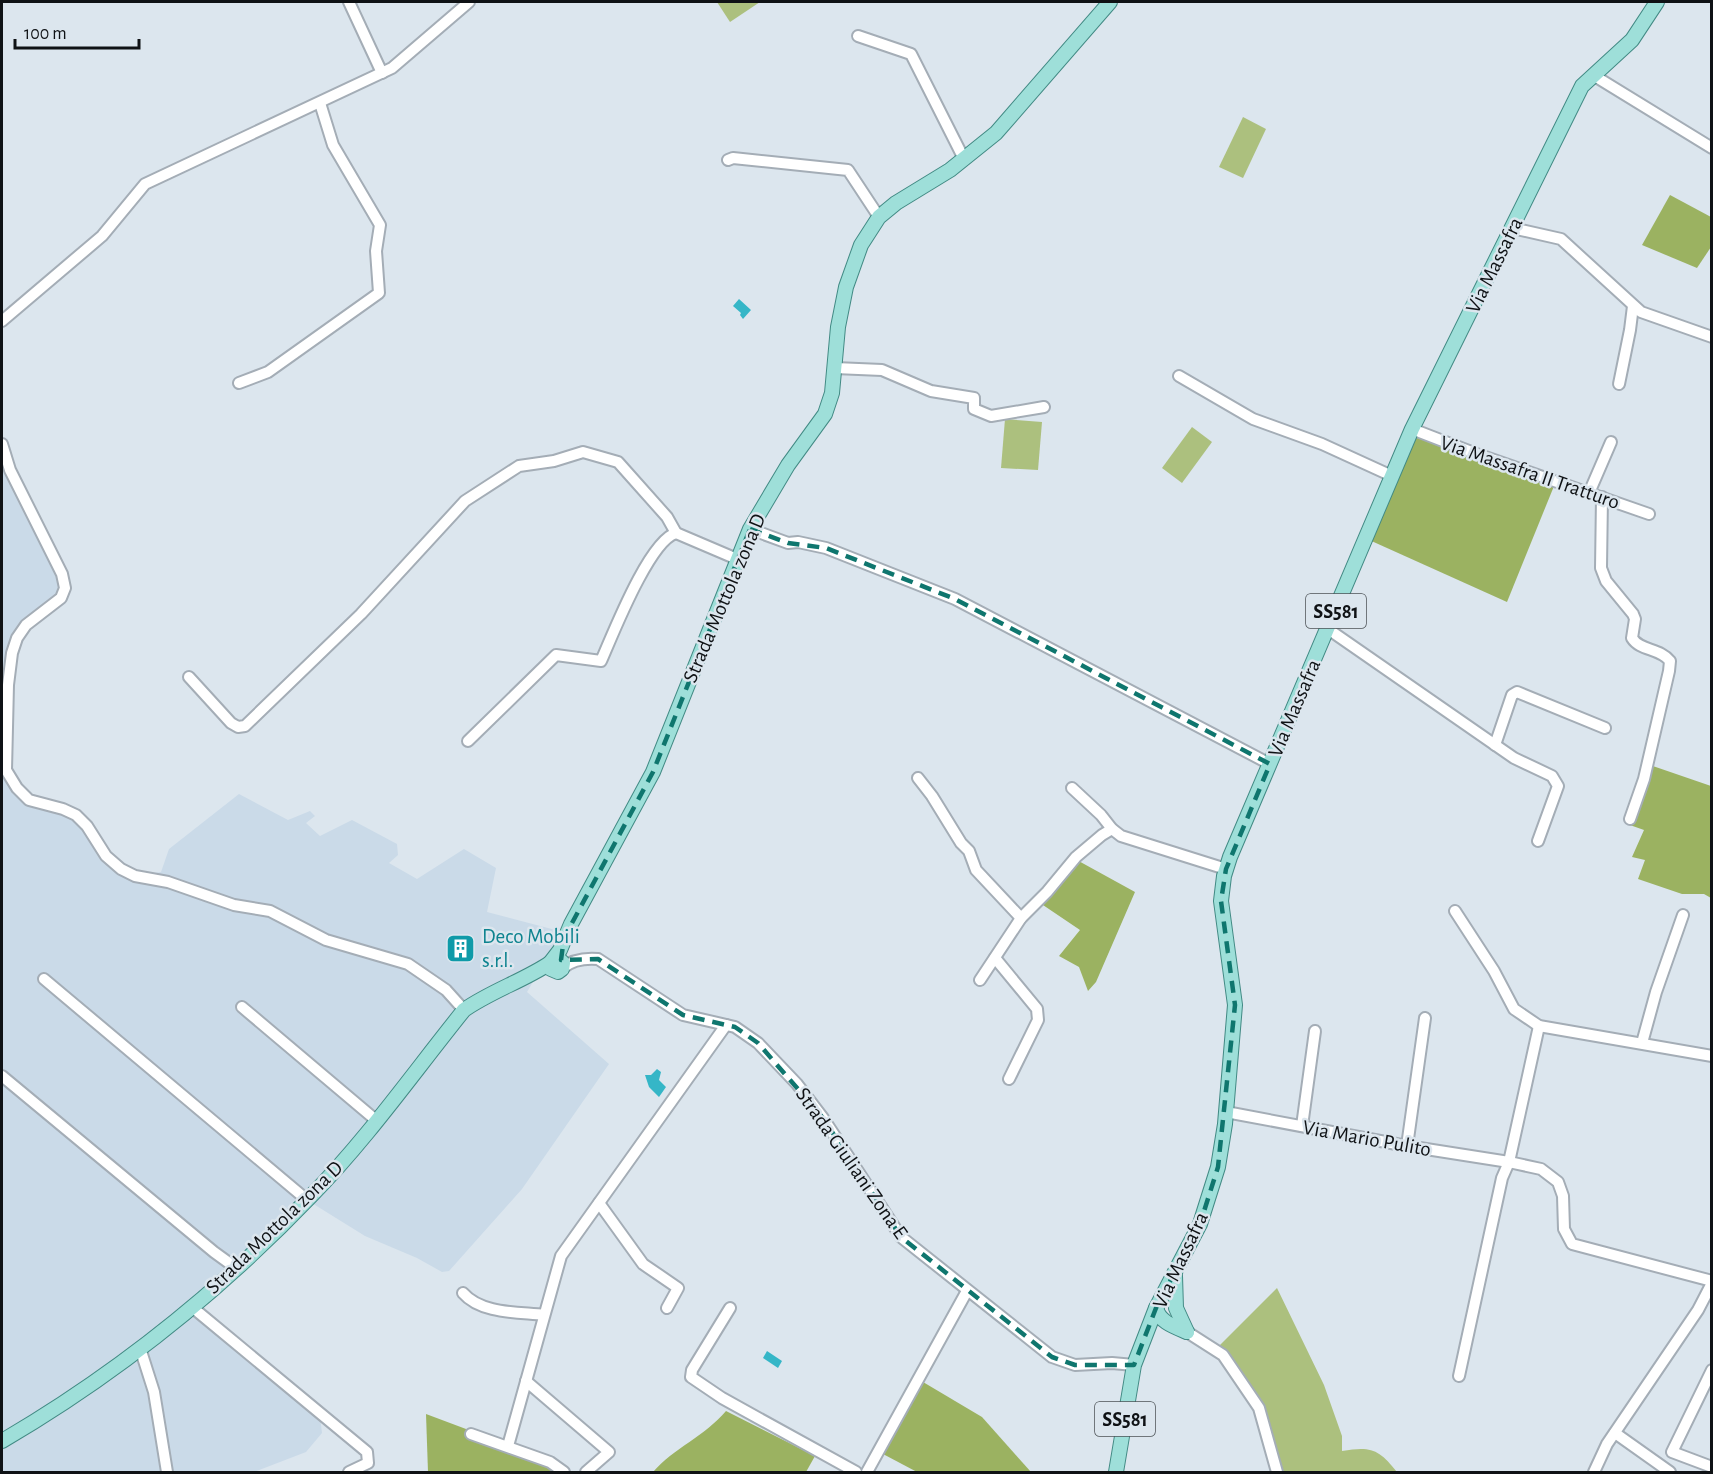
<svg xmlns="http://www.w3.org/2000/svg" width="1713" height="1474" font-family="'Alegreya Sans',sans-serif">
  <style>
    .built { fill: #cadae8 }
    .green { fill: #acc07e }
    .forest { fill: #9bb261 }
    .water { fill: #35b6c7 }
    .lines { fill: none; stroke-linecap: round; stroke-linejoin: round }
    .minor-casing { stroke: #a4adb6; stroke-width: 14 }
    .major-casing { stroke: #428a84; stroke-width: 16 }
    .minor { stroke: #fff; stroke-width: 10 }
    .major { stroke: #9edfd9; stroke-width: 14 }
    .marked { fill: none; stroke: #0f766e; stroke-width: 4.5; stroke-dasharray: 12 8; stroke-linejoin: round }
    .labels { text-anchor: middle; stroke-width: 5; stroke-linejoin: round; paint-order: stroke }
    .shield { fill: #dce6ee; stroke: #4c5256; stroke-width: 1.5 }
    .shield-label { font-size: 20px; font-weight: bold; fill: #0f1215 }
    .street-label { font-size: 21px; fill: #0f1215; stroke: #dce6ee }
    .culture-label { font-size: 21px; fill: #0d838f; stroke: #dce6ee; text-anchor: start }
  </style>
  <rect width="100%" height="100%" fill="#dce6ee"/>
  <polygon class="built" points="2,457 65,588 17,638 6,770 29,800 63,809 96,842 135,876 161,872 169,849 239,794 288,820 310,811 315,816 306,823 320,836 352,820 397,844 398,855 389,863 417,879 464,849 496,868 487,912 563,932 560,950 541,968 527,992 609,1064 522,1189 449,1271 442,1272 417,1258 365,1236 307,1200 187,1308 320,1417 322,1433 306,1452 254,1472 2,1472"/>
  <g class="green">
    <polygon points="717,2 760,2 730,22"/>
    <polygon points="1243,117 1266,129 1243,178 1219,167"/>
    <polygon points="1005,419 1042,422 1038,470 1001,468"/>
    <polygon points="1192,427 1212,442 1182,483 1162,468"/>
    <path d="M1277 1288 1324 1385 1342 1436V1451C1371 1446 1379 1449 1397 1472H1275L1253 1396 1218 1347Z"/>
  </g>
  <g class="forest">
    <polygon points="1670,195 1711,217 1711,247 1697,268 1642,245"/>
    <polygon points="1414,433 1554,486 1507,602 1367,539"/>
    <polygon points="1647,764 1711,786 1711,898 1704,894 1682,894 1638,879 1645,860 1632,857 1644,830 1627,824"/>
    <polygon points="1075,859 1135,892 1096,982 1088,991 1079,967 1059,956 1080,930 1040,903"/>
    <polygon points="923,1382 982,1417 1031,1472 917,1472 883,1454"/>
    <path d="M726 1411 815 1456 806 1472H653C674 1448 705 1436 726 1411Z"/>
    <polygon points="426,1414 559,1464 570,1472 428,1472"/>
  </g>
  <g class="water">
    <polygon points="739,299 751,310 743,319 740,315 741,313 733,306"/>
    <polygon points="657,1069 661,1072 659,1080 666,1087 659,1097 649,1087 645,1075 651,1075"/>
    <polygon points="767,1351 782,1361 778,1368 763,1358"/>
  </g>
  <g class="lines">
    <defs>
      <g id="minor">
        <polyline points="349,2 382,73"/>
        <polyline points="858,36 911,54 964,159"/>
        <polyline points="1593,75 1712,148"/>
        <polyline points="728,160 733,158 848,170 879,217"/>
        <polyline points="1512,228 1561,239 1641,312 1712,337"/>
        <polyline points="2,321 102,236 145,184 392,68 469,2"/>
        <polyline points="835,368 882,370 931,391 974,398 974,409 991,416 1044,407"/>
        <polyline points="1179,376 1253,419 1322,444 1392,476"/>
        <polyline points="239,383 268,372 379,293 376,251 380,225 333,145 320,103"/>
        <polyline points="1619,384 1630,330 1633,306"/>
        <polyline points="1412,429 1474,453 1649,514"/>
        <polyline points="2,444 10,470 62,574 65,588 61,598 26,625 17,638 12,653 8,685 6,770 17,788 29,800 63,809 76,815 87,826 106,856 121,869 135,876 168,882 234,905 270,911 326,940 408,964 446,990 464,1010"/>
        <polyline points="1589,493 1611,442"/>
        <path d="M1602 497 1601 568 1606 581 1633 614 1635 619 1632 638C1640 651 1660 648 1670 661L1669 671 1644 779 1630 819"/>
        <polyline points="750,529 788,543 798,542 826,548 955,599 1270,764"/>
        <polyline points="1328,629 1514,758 1552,776 1558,786 1538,841"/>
        <polyline points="189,677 231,723 238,727 245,726 361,614 465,501 519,466 554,461 583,452 618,462 667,517 676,533 737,559"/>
        <path d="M468 741 556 655 601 661C613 634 649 541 676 533"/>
        <polyline points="1495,745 1512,695 1517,692 1605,728"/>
        <polyline points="918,778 932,796 961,843 969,851 976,870 1021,918"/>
        <polyline points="1072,788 1101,815 1112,829 1121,836 1226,869"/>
        <polyline points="1455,911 1494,971 1514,1009 1539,1026 1712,1056"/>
        <polyline points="995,958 1037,1009 1038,1020 1009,1079"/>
        <path d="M563 968C573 959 585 958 598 959L683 1015 735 1027 758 1043 797 1084 823 1118 901 1237 1052 1357 1075 1365 1112 1363 1134 1365"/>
        <polyline points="44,979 307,1200"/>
        <polyline points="980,980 1021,918 1047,892 1076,857 1102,835 1112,829"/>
        <polyline points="242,1007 377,1121"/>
        <polyline points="1642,1043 1656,992 1683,915"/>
        <polyline points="2,1076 214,1252 236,1268"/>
        <polyline points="1226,1112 1407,1146 1509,1162 1541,1169 1558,1182 1563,1196 1564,1229 1572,1244 1712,1281"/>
        <polyline points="1302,1126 1315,1031"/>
        <polyline points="1407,1146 1425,1018"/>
        <polyline points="599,1203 643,1264 678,1288 667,1308"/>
        <path d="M463 1293C481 1314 519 1312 544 1315"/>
        <polyline points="192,1307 367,1452 368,1463 349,1472"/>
        <polyline points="730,1308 692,1370 691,1377 722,1398 856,1472"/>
        <polyline points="1187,1332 1223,1355 1259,1408 1277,1472"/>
        <polyline points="140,1348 154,1392 167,1472"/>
        <polyline points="1712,1370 1672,1452 1712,1467"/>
        <polyline points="1459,1376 1502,1178 1509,1162 1539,1026"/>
        <polyline points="526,1381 609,1452 586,1472"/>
        <polyline points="1615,1433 1670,1472"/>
        <polyline points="471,1434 550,1462 564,1472"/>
        <polyline points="508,1446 561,1256 726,1025"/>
        <polyline points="867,1472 967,1291"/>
        <polyline points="1594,1472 1607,1444 1698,1310 1712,1283"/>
      </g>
      <g id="major">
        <polyline points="555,958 559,959 563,963 562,969 558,972 551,969 550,963 560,950 571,924 653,772 750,529 788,465 825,414 832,393 838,327 846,287 861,245 879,217 896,203 950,170 996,133 1110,2"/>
        <polyline points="1175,1276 1176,1308 1187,1332"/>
        <path d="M1156 1308C1159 1322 1175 1327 1187 1332"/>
        <path d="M2 1441C115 1375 220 1291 311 1196 367 1139 414 1072 464 1010 491 991 523 981 550 963"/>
        <polyline points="1116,1472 1134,1365 1156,1308 1200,1224 1218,1167 1225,1124 1235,1005 1221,901 1224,876 1230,857 1412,429 1582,86 1632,40 1657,2"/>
      </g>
    </defs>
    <use href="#minor" class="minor-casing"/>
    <use href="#major" class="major-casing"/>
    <use href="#minor" class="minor"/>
    <use href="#major" class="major"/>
  </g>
  <path class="marked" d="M750 529 788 543 826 548 955 599 1270 764 1226 869 1221 901 1235 1005 1218 1167 1200 1224 1156 1308 1134 1365H1075L1052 1357 901 1237 823 1118 758 1043 735 1027 683 1015 598 959 561 960 564 938 653 772Z"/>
  <defs>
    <symbol id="building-square" viewBox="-11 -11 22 22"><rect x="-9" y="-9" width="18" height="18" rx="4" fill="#0f9aa8" stroke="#dce6ee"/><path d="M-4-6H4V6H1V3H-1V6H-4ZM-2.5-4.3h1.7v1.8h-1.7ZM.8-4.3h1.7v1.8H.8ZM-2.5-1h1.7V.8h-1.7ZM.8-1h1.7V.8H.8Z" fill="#fff"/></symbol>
  </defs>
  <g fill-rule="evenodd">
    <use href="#building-square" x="444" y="932" width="33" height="33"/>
  </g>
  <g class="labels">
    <g class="shield">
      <rect x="1306" y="594" width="60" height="34" rx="4.5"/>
      <rect x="1095" y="1402" width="60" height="34" rx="4.5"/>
    </g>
    <g class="shield-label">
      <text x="1336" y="618">SS581</text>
      <text x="1125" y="1426">SS581</text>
    </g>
    <g class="street-label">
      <text transform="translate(1494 265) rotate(-64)" y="7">Via Massafra</text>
      <text transform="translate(1530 472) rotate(19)" y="7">Via Massafra II Tratturo</text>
      <text transform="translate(724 598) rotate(-67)" y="7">Strada Mottola zona D</text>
      <text transform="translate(1294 708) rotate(-67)" y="7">Via Massafra</text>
      <text transform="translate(1367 1138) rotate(10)" y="7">Via Mario Pulito</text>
      <text transform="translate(852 1163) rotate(55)" y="7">Strada Giuliani Zona E</text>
      <text transform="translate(274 1227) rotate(-44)" y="7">Strada Mottola zona D</text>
      <text transform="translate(1180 1260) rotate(-65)" y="7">Via Massafra</text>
    </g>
    <g class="culture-label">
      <text x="482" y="943">Deco Mobili<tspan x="482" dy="24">s.r.l.</tspan></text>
    </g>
  </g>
  <rect width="1713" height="1474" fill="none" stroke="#0f1215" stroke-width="6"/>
  <path d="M15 39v9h124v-9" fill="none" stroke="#0f1215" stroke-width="3"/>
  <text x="24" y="39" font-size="18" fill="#0f1215" stroke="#dce6ee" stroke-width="4.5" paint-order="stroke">100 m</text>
</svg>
